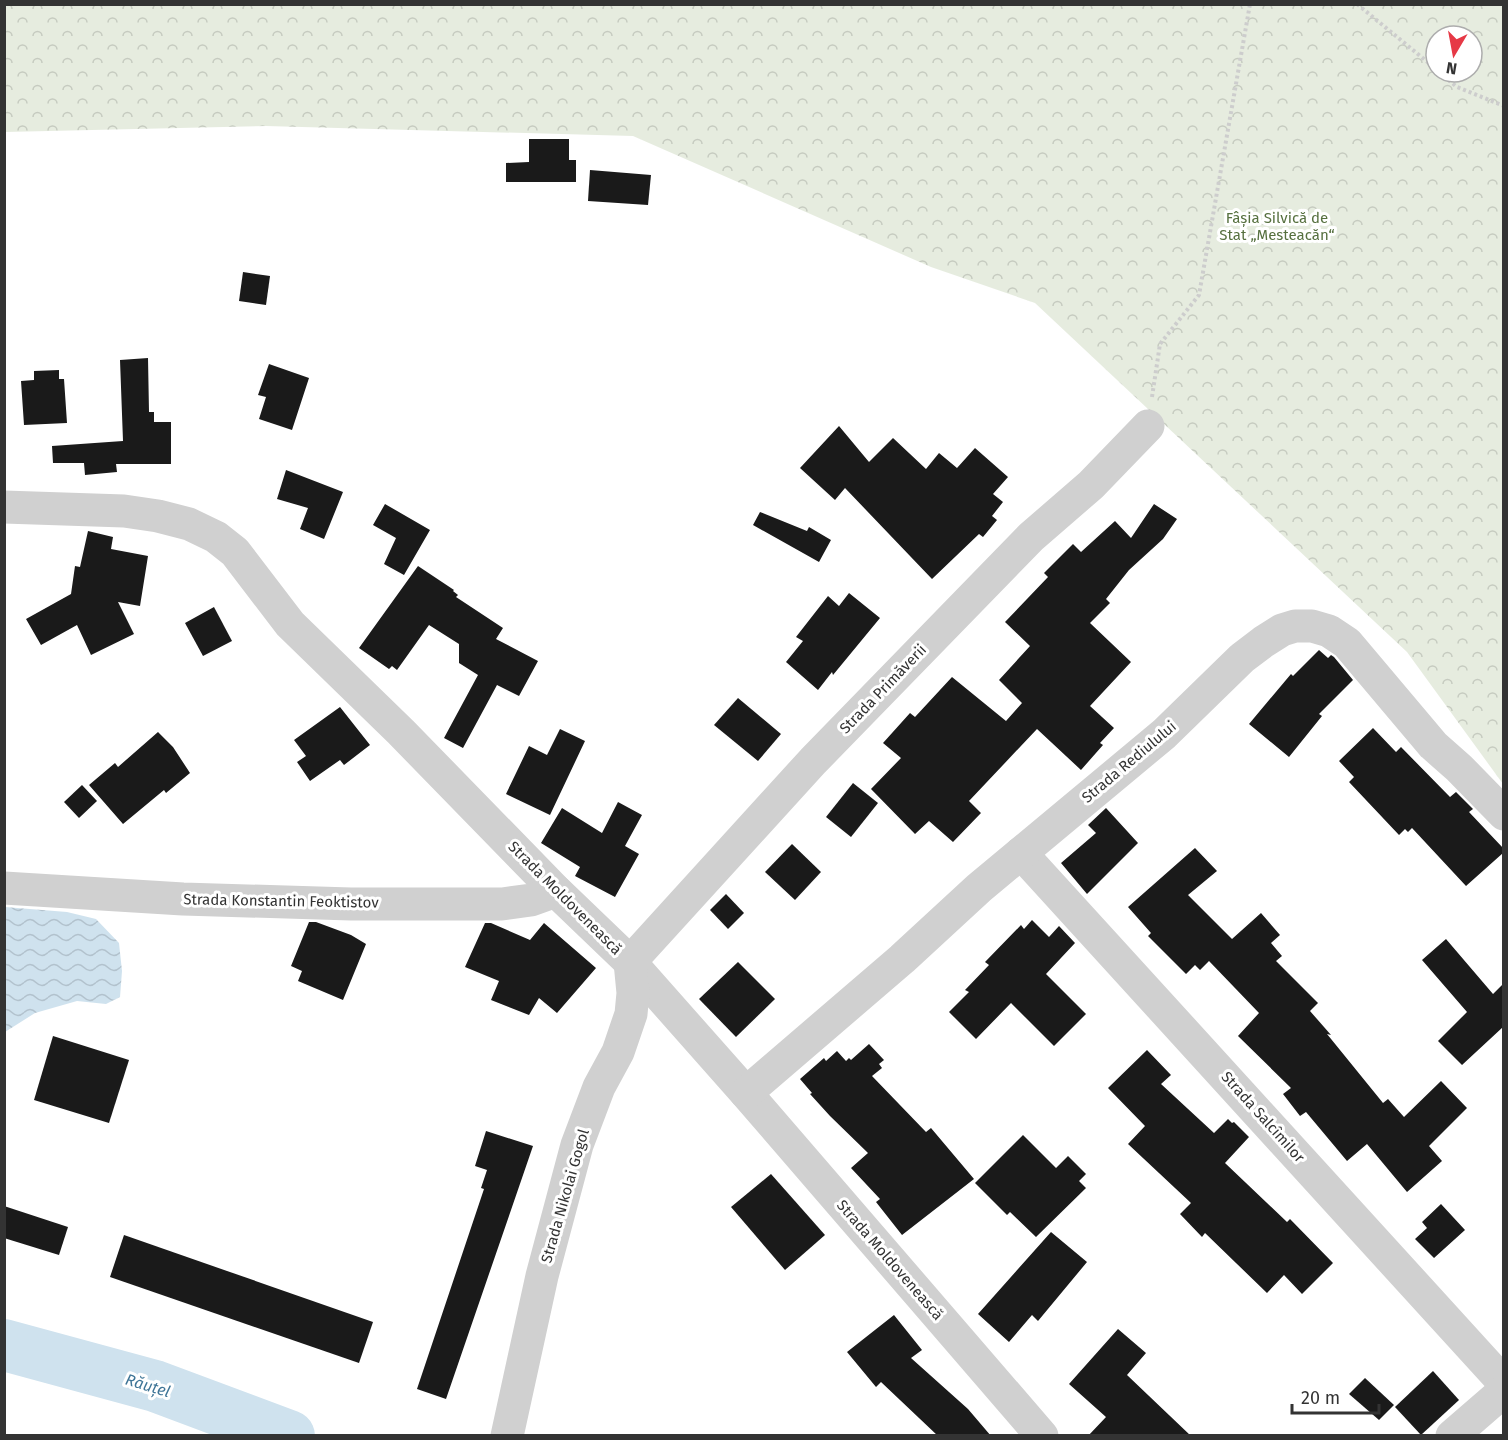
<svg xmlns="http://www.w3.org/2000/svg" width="1508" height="1440" font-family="'Fira Sans',sans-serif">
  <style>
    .forest { fill: url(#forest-crowns); fill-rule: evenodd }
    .water { fill: url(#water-waves) }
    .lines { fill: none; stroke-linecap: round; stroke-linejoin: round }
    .river { stroke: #cfe2ee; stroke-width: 52 }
    .building { fill: #1a1a1a }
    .path { stroke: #cdcdcd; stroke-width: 4; stroke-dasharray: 3 3; stroke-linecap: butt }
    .street { stroke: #d0d0d0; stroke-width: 33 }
    .labels { text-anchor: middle; stroke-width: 6; stroke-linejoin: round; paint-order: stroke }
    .park-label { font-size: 15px; fill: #56703f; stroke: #fff }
    .street-label { font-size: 15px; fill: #333; stroke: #fff }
    .water-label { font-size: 16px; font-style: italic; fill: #3f7597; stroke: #fff }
  </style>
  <defs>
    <pattern id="forest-crowns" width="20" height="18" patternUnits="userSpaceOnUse" patternTransform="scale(1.5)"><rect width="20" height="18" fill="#e6ecdf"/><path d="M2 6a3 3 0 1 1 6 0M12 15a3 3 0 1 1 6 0" fill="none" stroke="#c6cbc0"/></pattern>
    <pattern id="water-waves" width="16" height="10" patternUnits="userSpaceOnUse" patternTransform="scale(1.5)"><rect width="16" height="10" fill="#cfe2ee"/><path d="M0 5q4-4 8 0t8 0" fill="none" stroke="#b2c2cd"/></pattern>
  </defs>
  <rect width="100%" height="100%" fill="#fff"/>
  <path class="forest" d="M4 5H1503V784L1407 652 1035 303 931 267 633 136 266 126 5 132ZM1436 36H1472V72H1436Z"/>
  <polygon class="water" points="5,907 67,912 96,919 119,943 122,971 120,997 106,1004 77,1001 35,1013 5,1032"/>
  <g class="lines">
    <polyline class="river" points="4,1345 155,1386 289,1436"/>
  </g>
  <g class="building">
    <polygon points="529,139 569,139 569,160 576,160 576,182 506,182 506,163 529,162"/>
    <polygon points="590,170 651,175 648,205 588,201"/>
    <polygon points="243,272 270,276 266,305 239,301"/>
    <polygon points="148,358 149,412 154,412 154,422 171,422 171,464 116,464 117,472 85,475 84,463 53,463 52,446 123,441 120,360"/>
    <polygon points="269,364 309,378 292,430 259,419 266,397 258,395"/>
    <polygon points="59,370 59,379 64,379 67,423 24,425 21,381 34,380 34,371"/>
    <polygon points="839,426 869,462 893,438 926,469 939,453 957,468 975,448 1008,477 993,494 1003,502 992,516 997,520 983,537 979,534 932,579 845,488 835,500 800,468"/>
    <polygon points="286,470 343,492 324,539 300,529 308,508 277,499"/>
    <polygon points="385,504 430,530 404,575 384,564 396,538 373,525"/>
    <polygon points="1154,504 1177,519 1163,539 1129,570 1106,599 1110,603 1090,623 1131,662 1090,706 1114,728 1100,743 1103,745 1081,770 1037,729 969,801 981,813 953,842 929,821 915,834 871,789 901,758 883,743 910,713 915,717 952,677 1006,721 1022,703 999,680 1030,646 1005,622 1048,577 1044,573 1073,544 1081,552 1115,521 1131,538"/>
    <polygon points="760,512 807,531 809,527 831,540 819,562 753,525"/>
    <polygon points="88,531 113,537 111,549 148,556 140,606 118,602 134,634 91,655 77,625 41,645 26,619 71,594 75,566 80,567"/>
    <polygon points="418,566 454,590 453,591 458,595 456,597 503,628 496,639 538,661 519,696 497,685 463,748 444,738 478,675 459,663 459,644 429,625 397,670 392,666 389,669 359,648"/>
    <polygon points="849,593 880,618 833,675 832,672 818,690 786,662 803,641 796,637 828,596 839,606"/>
    <polygon points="214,607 232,641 203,656 185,623"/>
    <polygon points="1319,650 1328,658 1331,655 1334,657 1353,680 1319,714 1322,716 1289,757 1249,724 1291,674 1293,676"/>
    <polygon points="738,698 781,734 758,761 714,725"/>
    <polygon points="340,707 370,745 344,765 340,760 310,781 297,762 306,756 294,740"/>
    <polygon points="1373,728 1396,752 1401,747 1450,797 1456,792 1473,809 1469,812 1503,848 1503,853 1466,886 1412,828 1408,832 1405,829 1399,835 1349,782 1354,777 1339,761"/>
    <polygon points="560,729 585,741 550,815 506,794 529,746 547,755"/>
    <polygon points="158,732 173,747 190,773 166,793 164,790 123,824 89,785 115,763 118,767"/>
    <polygon points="853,783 878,803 851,837 826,817"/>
    <polygon points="82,785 97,801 79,818 64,802"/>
    <polygon points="618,802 642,815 625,846 639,854 615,897 575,876 580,867 541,843 562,808 602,833"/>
    <polygon points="1106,808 1138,843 1087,894 1061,863 1096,833 1088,825"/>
    <polygon points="792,844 821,872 795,900 765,872"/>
    <polygon points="1195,848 1217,871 1188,895 1232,939 1261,913 1280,935 1271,943 1282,956 1276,961 1318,1003 1310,1011 1331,1035 1327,1034 1383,1103 1388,1099 1404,1117 1441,1081 1467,1108 1429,1146 1442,1161 1407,1192 1367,1144 1347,1161 1306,1112 1300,1116 1283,1094 1291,1088 1238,1036 1259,1013 1209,961 1200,970 1195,965 1186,974 1148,936 1151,933 1128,907"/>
    <polygon points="726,894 744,913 728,929 710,910"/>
    <polygon points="1032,920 1049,937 1059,926 1075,943 1046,974 1086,1014 1054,1046 1011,1003 976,1039 949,1012 969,992 965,990 989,965 985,962 1021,925 1024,929"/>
    <polygon points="309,922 316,922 351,935 366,944 343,1000 298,981 302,971 291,966"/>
    <polygon points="485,923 491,923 530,940 544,923 596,968 557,1013 539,998 529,1015 491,1000 499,981 465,967"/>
    <polygon points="1446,939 1493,994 1503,984 1503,1027 1462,1065 1438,1041 1467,1012 1422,960"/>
    <polygon points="738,962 775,999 736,1037 699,999"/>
    <polygon points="53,1036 129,1060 109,1123 34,1100"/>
    <polygon points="869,1044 884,1060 879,1064 882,1068 872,1076 926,1132 931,1128 974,1179 902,1235 876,1202 880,1199 851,1168 868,1153 830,1116 810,1094 812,1093 800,1079 824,1058 826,1061 837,1051 846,1061 849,1058 851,1060"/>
    <polygon points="1147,1050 1171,1075 1161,1084 1214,1133 1228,1119 1232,1123 1234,1122 1249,1137 1225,1163 1287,1222 1290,1219 1333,1263 1302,1294 1284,1275 1267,1293 1205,1233 1202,1237 1180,1214 1191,1203 1128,1144 1145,1126 1108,1088"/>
    <polygon points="486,1131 533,1146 446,1399 417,1389 484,1189 481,1188 487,1170 475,1166"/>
    <polygon points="1023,1135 1056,1168 1068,1156 1086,1174 1079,1181 1086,1188 1036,1237 1010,1212 1007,1215 975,1183"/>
    <polygon points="771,1174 825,1235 785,1270 731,1207"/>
    <polygon points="1441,1204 1465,1230 1434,1258 1415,1239 1427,1228 1422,1222"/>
    <polygon points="4,1206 68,1227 59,1255 4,1238"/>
    <polygon points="1051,1232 1087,1262 1038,1321 1032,1315 1009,1342 978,1314"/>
    <polygon points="124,1235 373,1322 359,1363 110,1277"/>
    <polygon points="894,1315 922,1350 911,1358 968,1409 991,1436 938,1436 881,1382 876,1387 847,1352"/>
    <polygon points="1118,1329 1146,1353 1127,1375 1191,1436 1088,1436 1106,1417 1069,1384"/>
    <polygon points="1433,1371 1459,1400 1421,1435 1395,1407"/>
    <polygon points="1365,1378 1394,1405 1379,1420 1349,1394"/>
  </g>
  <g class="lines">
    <g class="path">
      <polyline points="1357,4 1436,69"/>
      <polyline points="1439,72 1457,87 1504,106"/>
      <polyline points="1152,397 1160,344 1199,295 1250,4"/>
    </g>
    <g class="street">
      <polyline points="4,507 124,511 158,516 189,524 216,537 235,552 290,624 401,732 556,891 630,962 746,1093 1042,1436"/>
      <polyline points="1021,853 1504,1383"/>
      <polyline points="4,888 183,899 351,904 502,904 531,900 556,891"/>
      <polyline points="746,1093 902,959 979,888 1164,734 1242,658 1263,642 1282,630 1295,626 1312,626 1329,631 1347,643 1433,745 1459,768 1504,814"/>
      <polyline points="507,1436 542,1276 577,1145 599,1087 618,1052 631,1014 633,993 630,962 813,761 1031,537 1091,485 1148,426"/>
      <polyline points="1452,1436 1504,1391"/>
    </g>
  </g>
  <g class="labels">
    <g class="park-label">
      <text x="1277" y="223">Fâșia Silvică de<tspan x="1277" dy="17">Stat „Mesteacăn“</tspan></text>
    </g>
    <g class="street-label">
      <text transform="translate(883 689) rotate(-46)" y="5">Strada Primăverii</text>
      <text transform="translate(1129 762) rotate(-40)" y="5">Strada Rediulului</text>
      <text transform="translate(565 898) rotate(45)" y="5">Strada Moldovenească</text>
      <text transform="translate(281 901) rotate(1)" y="5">Strada Konstantin Feoktistov</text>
      <text transform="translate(1263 1117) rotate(48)" y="5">Strada Salcîmilor</text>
      <text transform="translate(565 1196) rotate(-74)" y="5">Strada Nikolai Gogol</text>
      <text transform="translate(890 1260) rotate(49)" y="5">Strada Moldovenească</text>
    </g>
    <g class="water-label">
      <text transform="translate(148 1385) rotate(17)" y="6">Răuțel</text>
    </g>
  </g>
  <rect width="1508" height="1440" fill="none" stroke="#333333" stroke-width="12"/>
  <g transform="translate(1454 54) rotate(190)"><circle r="28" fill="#ffffff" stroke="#adadad" stroke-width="1.5"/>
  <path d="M0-4.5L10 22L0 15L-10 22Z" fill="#e63946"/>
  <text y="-9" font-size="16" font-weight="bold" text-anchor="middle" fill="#333333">N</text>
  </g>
  <path d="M1292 1404v9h87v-9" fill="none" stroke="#333333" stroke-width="3"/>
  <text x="1301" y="1404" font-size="18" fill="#333333" stroke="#ffffff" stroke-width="4.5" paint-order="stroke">20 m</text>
</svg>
